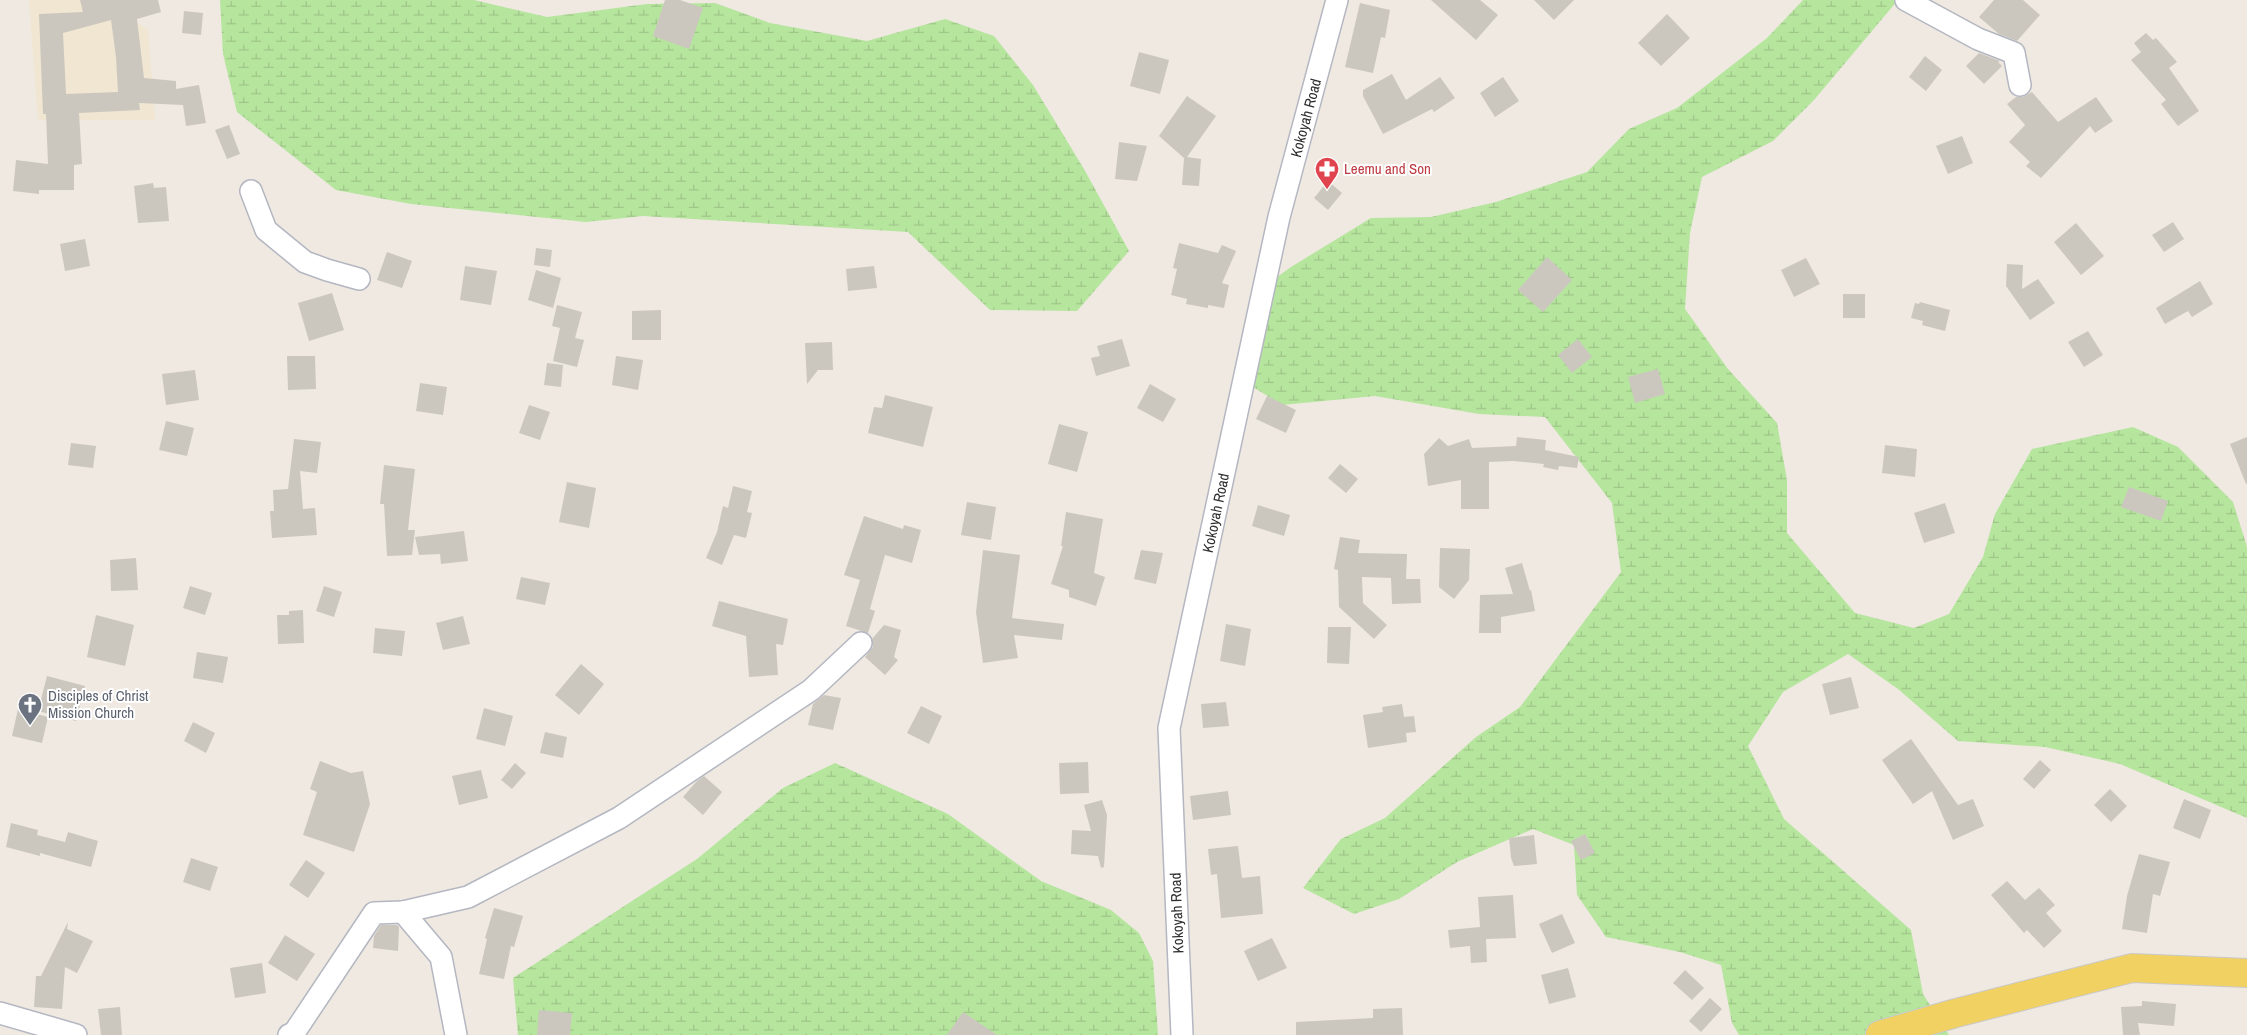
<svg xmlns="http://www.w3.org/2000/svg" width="2247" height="1035" font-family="'Archivo Narrow',sans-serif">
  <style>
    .education { fill: #f0e6d1 }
    .wetland { fill: url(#wetland-marsh) }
    .building { fill: #cbc7bf; fill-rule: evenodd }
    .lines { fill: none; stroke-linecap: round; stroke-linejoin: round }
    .minor-casing { stroke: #b4b7c1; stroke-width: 24 }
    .primary-casing { stroke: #c9c9c9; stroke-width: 30 }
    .minor { stroke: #fff; stroke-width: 21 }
    .primary { stroke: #f2d163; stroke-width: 28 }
    .labels { text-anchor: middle; stroke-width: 4; stroke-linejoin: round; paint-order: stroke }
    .street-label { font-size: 15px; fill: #2e2e2e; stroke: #fff }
    .health-label { font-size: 15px; fill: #be3a42; stroke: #fff; text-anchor: start }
    .worship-label { font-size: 15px; fill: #5b616d; stroke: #fff; text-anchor: start }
  </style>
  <defs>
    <pattern id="wetland-marsh" width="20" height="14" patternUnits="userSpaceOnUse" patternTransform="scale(1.25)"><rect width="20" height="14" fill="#b6e59e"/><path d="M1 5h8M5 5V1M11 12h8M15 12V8" fill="none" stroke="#9dc588"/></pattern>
  </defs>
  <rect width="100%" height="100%" fill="#efe9e1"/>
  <polygon class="education" points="29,0 130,0 135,21 148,30 155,120 38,120"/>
  <g class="wetland">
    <polygon points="220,0 474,0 547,17 647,4 715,3 770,23 867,41 945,19 994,36 1033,85 1084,169 1129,251 1077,311 990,310 908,232 643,216 586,222 411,204 336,190 237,112 223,54"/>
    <polygon points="1803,0 1898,0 1814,100 1773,141 1702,177 1690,233 1685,309 1728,369 1777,423 1787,480 1787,533 1855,613 1914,628 1949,614 1983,557 1995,514 2032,449 2133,427 2178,447 2233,502 2247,547 2247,818 2120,764 2045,747 1958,741 1898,689 1848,654 1783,692 1748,746 1784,819 1911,930 1923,994 1949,1035 1739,1035 1732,1023 1721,965 1680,952 1606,937 1577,895 1574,845 1533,829 1457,862 1399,899 1354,914 1303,888 1341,839 1385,818 1476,737 1520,707 1621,572 1612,503 1545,417 1479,414 1375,396 1282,405 1237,377 1259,290 1291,267 1371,218 1431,217 1496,202 1587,172 1629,129 1677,108 1767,38"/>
    <polygon points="835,763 948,814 1041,881 1111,910 1139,933 1153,961 1158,1035 518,1035 513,978 697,859 783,788"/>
  </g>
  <g class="building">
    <path d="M80 0H158L161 12 137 19 144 78 176 81V89L199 85 206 123 186 126 183 105 139 103 140 110 79 113 82 164 74 165V190H39V194L13 191 16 160 48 164 46 114H43L39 14 83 12ZM111 20 116 57 118 92 66 94 63 33Z"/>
    <polygon points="665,0 680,0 703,8 689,49 653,36"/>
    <polygon points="1431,0 1480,0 1498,15 1476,40"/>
    <polygon points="1534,0 1574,0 1554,20"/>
    <polygon points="1994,0 2023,0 2040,15 2017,41 1999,34 1979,17"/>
    <polygon points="1360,3 1390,10 1385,38 1381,37 1373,73 1345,67"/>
    <polygon points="184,11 203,13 201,35 182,33"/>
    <polygon points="1667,14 1690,38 1661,66 1638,43"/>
    <polygon points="2146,33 2153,40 2156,38 2177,62 2169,68 2199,111 2178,126 2161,104 2166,100 2131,60 2141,52 2134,43"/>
    <polygon points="1139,52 1169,60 1160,94 1130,86"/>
    <polygon points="1979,53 2000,61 1998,62 2002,66 1984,84 1966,66"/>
    <polygon points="1925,56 1942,70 1926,91 1909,77"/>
    <polygon points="1392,74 1406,100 1440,77 1455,98 1434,112 1432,109 1383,134 1363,96 1363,90"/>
    <polygon points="1503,77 1519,101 1495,117 1480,93"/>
    <polygon points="2032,92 2058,122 2096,97 2113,121 2095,133 2090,126 2041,178 2026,166 2030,162 2009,142 2025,125 2007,104 2016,97 2023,97"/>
    <polygon points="1187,96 1216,116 1187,157 1201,159 1199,186 1182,185 1184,158 1159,136"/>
    <polygon points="229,125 240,154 227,159 215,130"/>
    <polygon points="1962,136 1973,163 1948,174 1936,146"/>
    <polygon points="1119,142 1147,146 1137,181 1115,179"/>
    <polygon points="1328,181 1342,193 1328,210 1314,198"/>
    <polygon points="153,183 154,188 166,187 169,221 138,223 134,186"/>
    <polygon points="2173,222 2184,239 2164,252 2152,235"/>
    <polygon points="2076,223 2104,256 2081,275 2054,242"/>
    <polygon points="85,239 90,266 65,271 60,244"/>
    <polygon points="1179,243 1218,253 1222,245 1236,251 1222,283 1229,285 1224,308 1208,305 1208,308 1186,304 1187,299 1171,295 1177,269 1173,268"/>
    <polygon points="536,248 552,250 550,267 534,265"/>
    <polygon points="387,252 412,261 402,288 377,280"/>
    <polygon points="1547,257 1572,280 1543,312 1518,290"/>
    <polygon points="1806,258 1820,284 1794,297 1781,270"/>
    <polygon points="2007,264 2023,265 2022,289 2038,279 2055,303 2030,320 2006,286"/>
    <polygon points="465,266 497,271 491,305 460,300"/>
    <polygon points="874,266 877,288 848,291 846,269"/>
    <polygon points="536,270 561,278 553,308 528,300"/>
    <polygon points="2200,281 2213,304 2192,317 2188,311 2165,324 2156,308"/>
    <polygon points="332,293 344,330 309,341 298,303"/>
    <rect x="1843" y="294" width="22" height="24"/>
    <polygon points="1920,302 1950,310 1945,331 1922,325 1923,321 1911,318 1915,303 1919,304"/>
    <polygon points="557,305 582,312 575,338 584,340 577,367 553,361 560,328 552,326"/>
    <polygon points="661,310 661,340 632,340 632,311"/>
    <polygon points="2088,331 2103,355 2084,367 2068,342"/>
    <polygon points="1122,339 1130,366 1096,376 1091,358 1100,356 1097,346"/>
    <polygon points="1578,339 1592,357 1572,373 1558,355"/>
    <polygon points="832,342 833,370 818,370 807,384 805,343"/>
    <polygon points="287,356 315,356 316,389 288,390"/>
    <polygon points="616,356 643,360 638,390 612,385"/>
    <polygon points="547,363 563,365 561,387 544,385"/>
    <polygon points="1658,369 1665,394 1635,403 1628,377"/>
    <polygon points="195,370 199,400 166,405 162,374"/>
    <polygon points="420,383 447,387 443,415 416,411"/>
    <polygon points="1150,384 1176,399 1163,422 1137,408"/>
    <polygon points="885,395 933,407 923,447 868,433 874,407 882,408"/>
    <polygon points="1267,396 1296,410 1286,433 1256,419"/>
    <polygon points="529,405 550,412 540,440 519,433"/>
    <polygon points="166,421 194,428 187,456 159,450"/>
    <polygon points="1059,424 1088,432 1077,472 1048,464"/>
    <polygon points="1517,437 1546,440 1545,450 1579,457 1577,468 1559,466 1558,470 1543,467 1544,464 1513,461 1489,462 1489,509 1461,509 1461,480 1428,486 1424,454 1439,438 1448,446 1469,439 1472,448 1516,446"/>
    <polygon points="2247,437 2247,484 2246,484 2230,444"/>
    <polygon points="294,439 321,442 317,473 300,471 303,509 315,508 317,535 272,538 270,511 274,511 273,490 288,489"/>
    <polygon points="71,443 96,446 93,468 68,465"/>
    <polygon points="1885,445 1917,449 1915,477 1882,473"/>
    <polygon points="1340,464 1358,479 1346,493 1328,478"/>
    <polygon points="384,465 415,469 408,530 415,530 412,555 387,556 384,504 380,504"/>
    <polygon points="567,482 596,488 589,528 559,522"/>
    <polygon points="733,486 752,491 747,512 752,513 746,538 734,535 722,565 706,558 717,532 723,506 728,508"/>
    <polygon points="2129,487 2168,501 2161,521 2121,507"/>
    <polygon points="967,502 996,507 991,540 961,535"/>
    <polygon points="1945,503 1955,533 1924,543 1914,513"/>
    <polygon points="1258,505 1290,515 1284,536 1252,526"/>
    <polygon points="1066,512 1103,519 1094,573 1105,577 1096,606 1069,597 1069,590 1051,584 1063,546 1061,546"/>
    <polygon points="864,516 903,529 904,525 921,530 912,563 885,555 870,609 875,611 868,633 846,626 860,580 844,575"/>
    <polygon points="464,531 468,561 441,564 440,554 419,555 415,537"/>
    <polygon points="1340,537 1360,540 1358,553 1407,554 1406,579 1420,579 1421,603 1392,604 1391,578 1362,577 1363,603 1387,625 1374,639 1339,607 1338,570 1334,569"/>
    <polygon points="1440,548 1470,549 1469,580 1454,599 1439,587"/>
    <polygon points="983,550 1020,555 1012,618 1064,624 1062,640 1014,635 1018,658 983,663 976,612"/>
    <polygon points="1141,550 1163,553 1156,584 1134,579"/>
    <polygon points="136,558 138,590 111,591 110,560"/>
    <polygon points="1522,563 1530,591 1531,590 1535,611 1501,617 1501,633 1479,633 1480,595 1513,594 1505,568"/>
    <polygon points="521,577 550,583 545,605 516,599"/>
    <polygon points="190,586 212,593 205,615 183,608"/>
    <polygon points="324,586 342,592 334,617 316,611"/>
    <polygon points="719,601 788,619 783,645 776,644 778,675 749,677 746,636 712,626"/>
    <polygon points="303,610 304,643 278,644 277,615 289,615 289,611"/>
    <polygon points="96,615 134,625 125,666 87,657"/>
    <polygon points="463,616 470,644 443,650 436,623"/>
    <polygon points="1226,624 1251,629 1245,666 1220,661"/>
    <polygon points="884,625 901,630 894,657 898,660 885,675 865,657 873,647 872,639"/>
    <polygon points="1328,627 1351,627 1349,664 1327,663"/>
    <polygon points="375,628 405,631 402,656 373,653"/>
    <polygon points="197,652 228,657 223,683 193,678"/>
    <polygon points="581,664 604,684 579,715 555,695"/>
    <polygon points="47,676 85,686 76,721 38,711"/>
    <polygon points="1851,677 1859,708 1830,715 1822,684"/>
    <polygon points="824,695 841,698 833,730 808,725 813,704"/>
    <polygon points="1226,702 1229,726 1203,728 1201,704"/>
    <polygon points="1402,704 1404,717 1414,716 1416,732 1406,733 1407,742 1368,748 1363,715 1383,712 1382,707"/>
    <polygon points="921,706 942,716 929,744 907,733"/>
    <polygon points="484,708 513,716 505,746 476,739"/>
    <polygon points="18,709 48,717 42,743 12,736"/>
    <polygon points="193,722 215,733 206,753 184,741"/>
    <polygon points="545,732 567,737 563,758 540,753"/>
    <polygon points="1911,739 1958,805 1973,799 1984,826 1953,840 1932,791 1913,804 1882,760"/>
    <polygon points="2040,760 2051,770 2034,789 2023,779"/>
    <polygon points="320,761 351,773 363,771 370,804 354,852 303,835 317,792 310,789"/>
    <polygon points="1088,762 1089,793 1060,794 1059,763"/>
    <polygon points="515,763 526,773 512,789 501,780"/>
    <polygon points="481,770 488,798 459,805 452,776"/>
    <polygon points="704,776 722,792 703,815 683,797 697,781"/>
    <polygon points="2110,789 2127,806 2111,822 2094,805"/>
    <polygon points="1228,791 1231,815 1193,820 1190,796"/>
    <polygon points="2184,799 2211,810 2200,839 2173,828"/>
    <polygon points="1102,800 1107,815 1104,867 1101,868 1098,856 1071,854 1072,830 1091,831 1084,805"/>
    <polygon points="11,823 38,830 37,835 65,842 68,832 98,841 91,867 40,853 40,856 6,847"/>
    <polygon points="1585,834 1595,853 1581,860 1571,841"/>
    <polygon points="1534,835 1537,864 1514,866 1511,858 1509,838"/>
    <polygon points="1238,846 1242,878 1260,876 1263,914 1221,918 1217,874 1211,875 1208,849"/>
    <polygon points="2139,854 2170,862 2160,896 2153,894 2147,933 2122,929 2127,896"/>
    <polygon points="191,858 218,867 210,891 183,882"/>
    <polygon points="306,860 325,873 308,898 289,885"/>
    <polygon points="2007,881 2025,900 2039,888 2055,905 2046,913 2062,931 2044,948 2027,930 2024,933 1991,895"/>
    <polygon points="1513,895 1516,938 1486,939 1487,962 1471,963 1470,946 1450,948 1448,930 1480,927 1478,897"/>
    <polygon points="494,908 523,916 514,947 511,946 504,979 479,974 487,939 485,938"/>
    <polygon points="1562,914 1575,943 1552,953 1539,924"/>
    <polygon points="68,922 67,929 93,941 77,973 65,967 62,1009 34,1007 36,976 41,976"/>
    <polygon points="381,925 397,925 399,927 398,951 373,948 374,936"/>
    <polygon points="285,935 315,954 297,981 268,963"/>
    <polygon points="1272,938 1287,968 1258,981 1244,951"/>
    <polygon points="262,963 266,993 235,998 230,968"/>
    <polygon points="1568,968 1576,997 1549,1004 1541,975"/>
    <polygon points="1685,970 1704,988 1692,1000 1673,983"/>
    <polygon points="1710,998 1722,1009 1701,1032 1689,1021"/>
    <polygon points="2142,1001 2176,1004 2174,1026 2138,1023 2140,1035 2123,1035 2121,1007 2142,1006"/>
    <polygon points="120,1007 122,1035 101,1035 98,1009"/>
    <polygon points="1402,1008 1403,1035 1296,1035 1296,1022 1373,1018 1373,1009"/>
    <polygon points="539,1010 572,1013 570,1035 537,1035"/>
    <polygon points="963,1012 997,1035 947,1035"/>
  </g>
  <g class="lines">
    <defs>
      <g id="minor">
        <polyline points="1906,0 1978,39 2014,53 2020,85"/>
        <polyline points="251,191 266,230 305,262 327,270 359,279"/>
        <polyline points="403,912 468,897 619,818 811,690 861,643"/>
        <polyline points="0,1013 76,1035"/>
        <polyline points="289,1035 294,1033 374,913 403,912 441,957 456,1035"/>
        <polyline points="1182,1035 1169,728 1279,217 1337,0"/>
      </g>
      <polyline id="primary" points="1880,1035 1956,1013 2132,968 2247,973"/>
    </defs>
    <use href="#minor" class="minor-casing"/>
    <use href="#primary" class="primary-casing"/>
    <use href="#minor" class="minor"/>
    <use href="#primary" class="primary"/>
  </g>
  <defs>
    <symbol id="pharmacy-pin" viewBox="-11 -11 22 30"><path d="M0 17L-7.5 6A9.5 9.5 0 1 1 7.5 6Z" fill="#e0444e" stroke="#fff"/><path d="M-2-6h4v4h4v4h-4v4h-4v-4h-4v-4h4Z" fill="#fff"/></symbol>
    <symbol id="church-pin" viewBox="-11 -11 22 30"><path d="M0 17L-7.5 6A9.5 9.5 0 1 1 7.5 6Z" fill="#6b7280" stroke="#fff"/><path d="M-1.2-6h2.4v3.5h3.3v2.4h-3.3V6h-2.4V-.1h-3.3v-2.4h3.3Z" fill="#fff"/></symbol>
  </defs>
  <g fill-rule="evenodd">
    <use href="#pharmacy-pin" x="1313" y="155" width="28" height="38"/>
    <use href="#church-pin" x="16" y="691" width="28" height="38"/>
  </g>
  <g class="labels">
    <g class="street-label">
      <text transform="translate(1306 118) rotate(-75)" y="5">Kokoyah Road</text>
      <text transform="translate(1216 513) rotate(-78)" y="5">Kokoyah Road</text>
      <text transform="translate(1177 913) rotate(-92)" y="5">Kokoyah Road</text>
    </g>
    <g class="health-label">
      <text x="1344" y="174">Leemu and Son</text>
    </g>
    <g class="worship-label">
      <text x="48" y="701">Disciples of Christ<tspan x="48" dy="17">Mission Church</tspan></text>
    </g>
  </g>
</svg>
